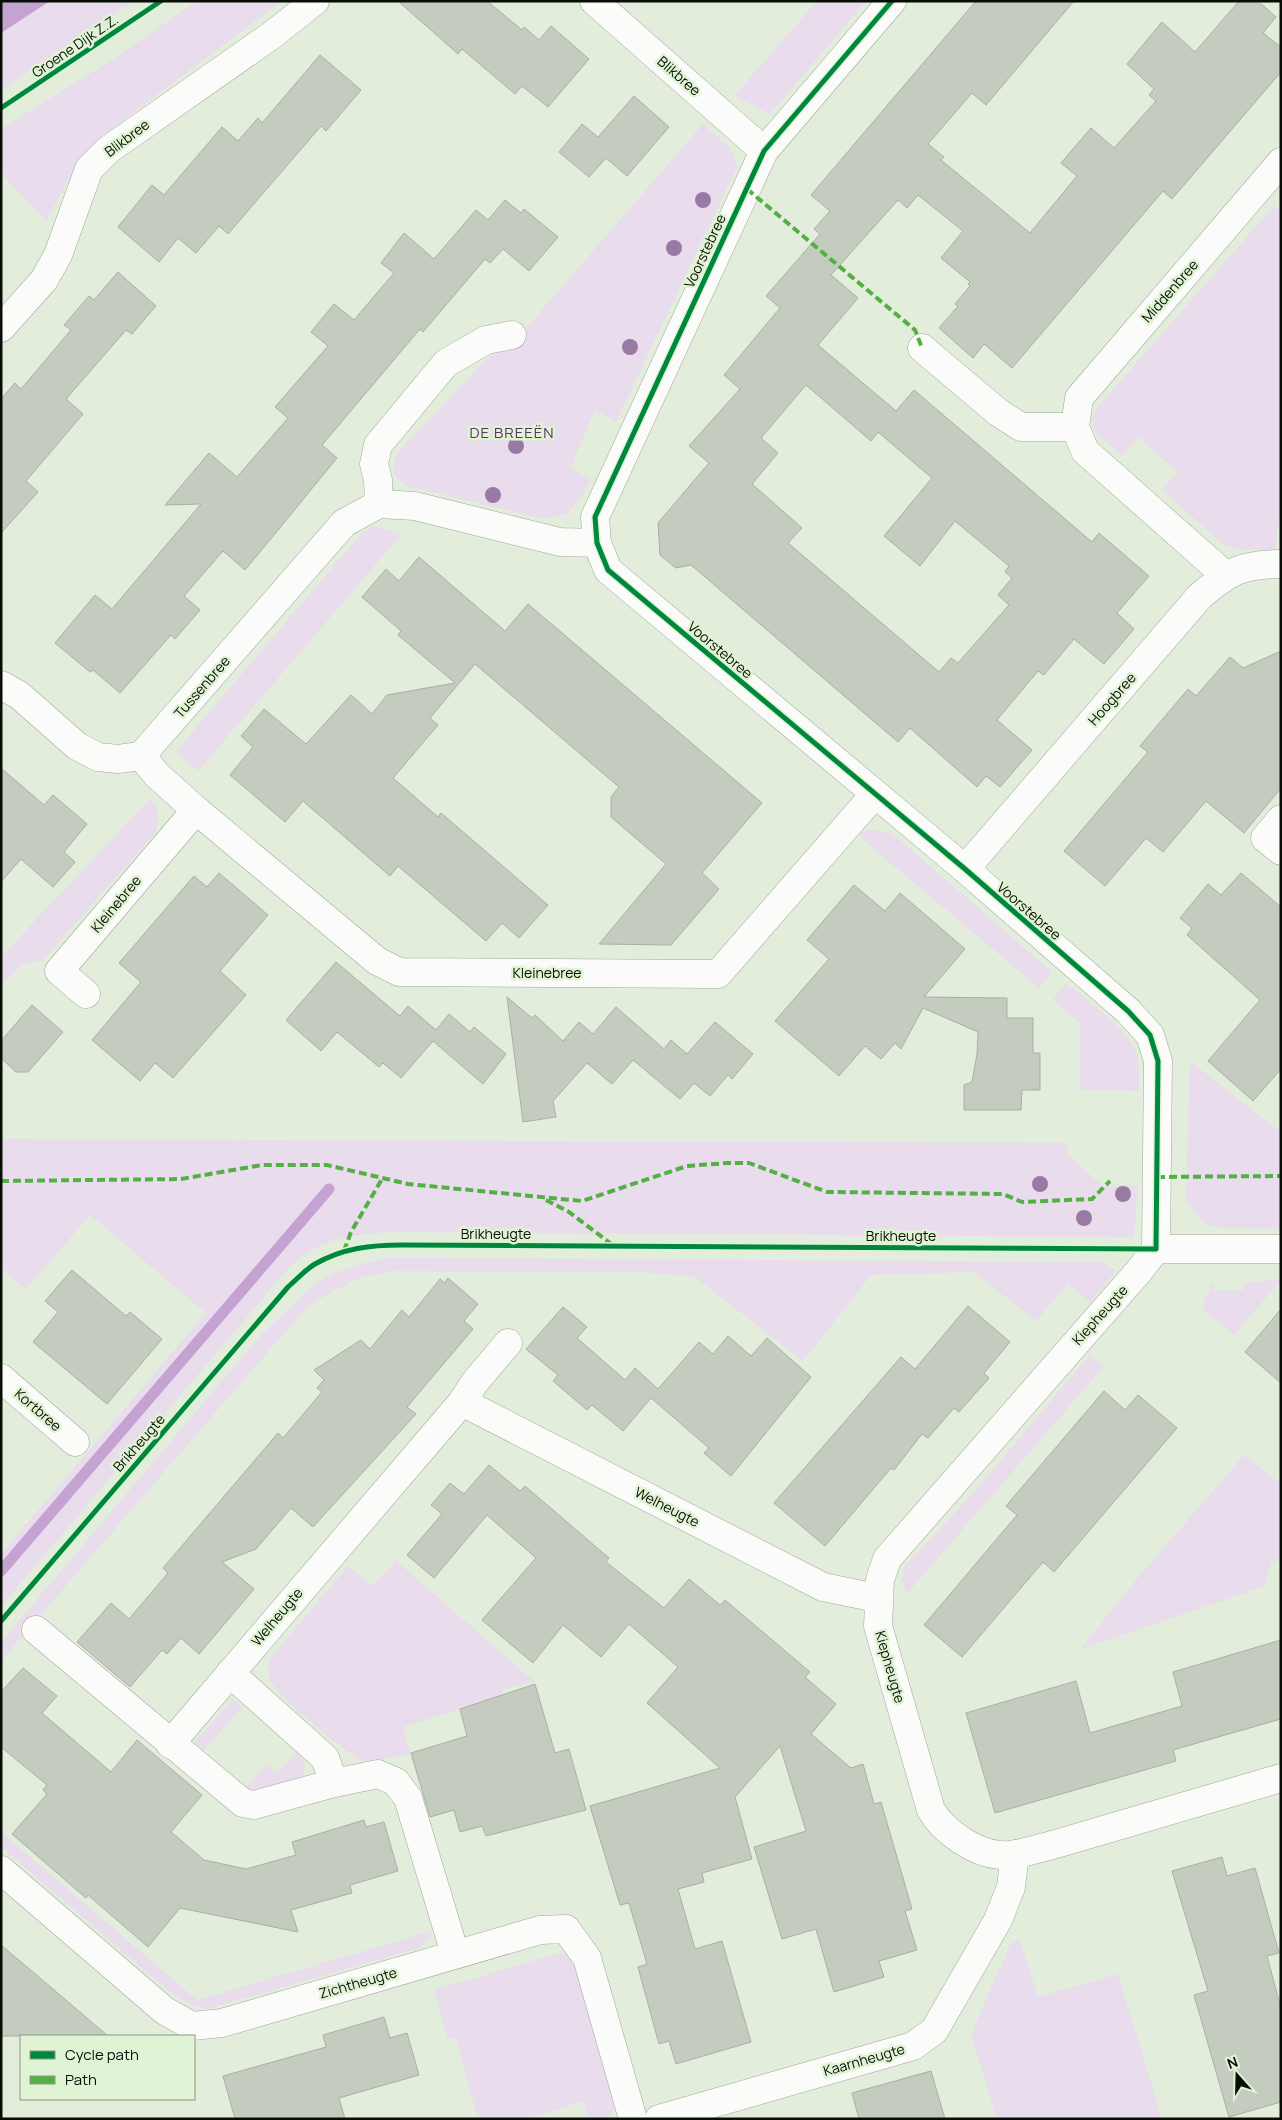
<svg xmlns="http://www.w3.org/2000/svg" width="1282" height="2120" font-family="Manrope,sans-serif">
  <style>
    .green { fill: #e8dced }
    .water { fill: #c4a3d2 }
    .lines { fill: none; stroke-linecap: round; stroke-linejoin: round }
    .stream { stroke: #c4a3d2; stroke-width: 11 }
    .building { fill: #c3ccbf; stroke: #a8b0a3; fill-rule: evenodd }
    .street-casing { stroke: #9fa79a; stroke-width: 29 }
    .street { stroke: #fbfcfa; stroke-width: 28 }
    .quiet { stroke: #54b044; stroke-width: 4; stroke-dasharray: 8 4; stroke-linecap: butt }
    .cycleway-casing { stroke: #e0f4d5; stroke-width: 8 }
    .cycleway { stroke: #00873e; stroke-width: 5 }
    .tree { fill: #997aa4 }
    .labels { text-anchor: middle; stroke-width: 5; stroke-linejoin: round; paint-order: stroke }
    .street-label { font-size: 14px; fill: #080e05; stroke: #e0f4d5 }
    .neighbourhood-label { font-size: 15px; letter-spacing: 1px; fill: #593269; stroke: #e0f4d5 }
  </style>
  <rect width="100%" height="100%" fill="#e2eddc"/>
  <g class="green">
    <polygon points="50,1 134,1 1,90 1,33"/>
    <polygon points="197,1 282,1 102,136 77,164 46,221 1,173 1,129 112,60"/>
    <polygon points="817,1 866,1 770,114 734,96"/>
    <path d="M703 124 731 149 737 167 616 422 595 410 570 468 591 479 582 496 567 514 545 519 407 486C392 476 390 467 399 451L489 357 522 333Z"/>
    <polygon points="1274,206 1281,212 1281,521 1278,521 1276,550 1237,549 1223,544 1162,490 1178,473 1139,437 1122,456 1095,432 1092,420 1096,409"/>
    <polygon points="373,526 382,528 401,535 198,771 180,756 177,750 362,533"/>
    <path d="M150 799C160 808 159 819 156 832L43 960C20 963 17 968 1 985V957Z"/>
    <polygon points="868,830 884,831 894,835 1052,972 1039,988 861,838 859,834"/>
    <path d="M1066 983C1085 999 1128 1029 1136 1052 1140 1064 1139 1078 1139 1091L1080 1090V1023L1053 1000Z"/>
    <polygon points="1190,1061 1275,1128 1281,1128 1281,1229 1220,1228 1202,1222 1186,1199"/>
    <path d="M1 1139 1068 1143V1155L1103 1186 1138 1185 1134 1237 391 1232C351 1235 322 1238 291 1265L1 1606V1554L206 1313 90 1215 26 1289 1 1269Z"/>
    <polygon points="387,1258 1104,1262 1116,1271 1090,1302 1068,1284 1036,1321 974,1272 871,1275 803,1361 695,1277 641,1272 394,1271 361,1277 333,1291 310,1305 277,1341 1,1661 1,1642 261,1335 317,1282 338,1272 359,1264"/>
    <polygon points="1281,1280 1234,1335 1202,1308 1212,1281 1214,1291 1244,1290 1245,1282"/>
    <polygon points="1090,1355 1104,1366 906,1595 902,1580 904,1567 967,1500"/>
    <polygon points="1244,1455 1281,1484 1281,1559 1271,1563 1265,1586 1081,1649 1130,1587"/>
    <path d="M396 1561 534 1681 502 1690 503 1695 403 1727 411 1754C402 1755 372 1763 365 1761 349 1757 279 1697 271 1682 267 1675 268 1667 269 1660L348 1566 373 1586Z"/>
    <polygon points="233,1699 242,1707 204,1750 195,1742"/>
    <polygon points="297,1752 305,1765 304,1773 298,1779 256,1792 246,1787 266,1765 278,1773"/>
    <polygon points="1,1832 197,2000 432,1931 428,1941 419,1948 207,2009 193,2006 172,1994 1,1847"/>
    <polygon points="1020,1940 1038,1997 1118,1974 1162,2119 997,2119 971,2034 1011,1943"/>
    <polygon points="560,1953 569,1955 578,1963 618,2100 614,2111 607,2119 589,2119 583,2101 528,2119 478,2119 456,2038 448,2039 434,1990"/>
  </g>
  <polygon class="water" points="1,1 50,1 1,33"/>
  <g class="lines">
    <polyline class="stream" points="1,1571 329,1189"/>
  </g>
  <g class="building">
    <polygon points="398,1 487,1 522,30 524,27 539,40 551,26 589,59 548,107 522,86 515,94 462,49 458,54"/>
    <path d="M976 1H1074L986 105 972 93 928 144 944 157 941 160 1030 233 1077 176 1061 163 1091 128 1114 148 1156 101 1149 95 1154 89 1127 64 1162 22 1195 52 1239 1H1258L1276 17 1263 33 1281 47V72L1172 199 1163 191 1012 368 984 344 973 358 939 328 958 306 955 304 970 286 968 284 970 282 941 258 963 231 918 195 907 208 898 200 831 275 858 298 818 345 896 411 914 390 1092 542 1099 533 1149 576 1117 613 1134 629 1104 664 1074 639 1044 675 1038 671 997 720 1032 750 1000 787 986 776 977 787 910 728 898 742 691 565 676 568 660 555 658 523 709 463 689 446 740 389 724 375 780 308 766 296 820 234 814 229 830 211 811 195ZM806 385 871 441 878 432 932 478 884 536 920 566 955 521 1009 566 1005 572 1012 578 998 595 1009 605 958 663 951 658 939 672 788 543 802 528 752 484 778 453 761 438Z"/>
    <polygon points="320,55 361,90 326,131 321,126 228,234 219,226 196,253 178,238 159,262 118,227 152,185 164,195 222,127 238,141 258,118 262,123"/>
    <polygon points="634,96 669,127 627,176 606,158 589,177 559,152 582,124 598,137"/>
    <polygon points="505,200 521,213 524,209 558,237 529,271 503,249 490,263 485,259 423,332 420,329 322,445 337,458 274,535 245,570 223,551 184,596 200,610 175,639 171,635 120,693 93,670 90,672 55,643 95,595 112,609 201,504 165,505 209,453 237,477 288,418 275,407 328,346 311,332 334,304 354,320 394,273 381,263 404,233 434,259 476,210 488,220"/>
    <polygon points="118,272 156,306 132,334 126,330 66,399 83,414 26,481 38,492 1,533 1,399 15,383 21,389 71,330 64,325 89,296 94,300"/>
    <polygon points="419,557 505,631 528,604 762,803 702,873 719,889 671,945 599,944 666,864 611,817 611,797 619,787 475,664 430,718 438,725 393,778 438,817 441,813 548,905 519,938 502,923 486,941 398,866 390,876 303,801 285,822 230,775 253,747 241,736 264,709 306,744 351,695 372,714 387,695 455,683 398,635 401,631 362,597 386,569 399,581"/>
    <polygon points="1281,651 1281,788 1244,833 1206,801 1163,852 1146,838 1105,886 1064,851 1148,752 1140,746 1188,689 1196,696 1230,657 1243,668"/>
    <polygon points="1,768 44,805 53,795 87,824 64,852 75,862 53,887 21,859 1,882"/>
    <polygon points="219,873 268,915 220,971 246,995 173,1078 155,1063 140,1081 92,1040 141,982 119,963 194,876 207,887"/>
    <polygon points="1241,873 1281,907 1281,1069 1253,1101 1208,1061 1260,1000 1187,935 1192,928 1180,918 1208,884 1221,895"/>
    <polygon points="854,885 885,911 900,893 965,949 924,997 1007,998 1007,1018 1033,1018 1033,1053 1040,1053 1040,1090 1022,1090 1021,1110 964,1110 964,1085 972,1082 977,1054 978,1032 923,1008 901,1049 895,1043 881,1059 865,1046 839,1076 775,1021 829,959 807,940"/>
    <polygon points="336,962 400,1016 408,1006 436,1030 449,1014 470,1032 474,1027 506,1054 483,1084 433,1041 401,1078 383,1063 379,1067 337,1032 321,1051 286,1020"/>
    <polygon points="507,997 532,1018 535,1015 563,1041 579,1022 593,1034 616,1007 664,1049 671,1040 687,1054 715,1022 753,1054 732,1079 728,1075 710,1096 694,1083 680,1099 633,1060 612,1084 587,1063 553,1101 556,1117 523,1122"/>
    <polygon points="32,1005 63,1032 28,1072 16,1072 1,1058 1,1041"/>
    <polygon points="72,1270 126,1316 130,1312 162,1339 107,1404 33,1342 58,1312 45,1301"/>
    <polygon points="448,1278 478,1304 464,1321 473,1329 407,1407 416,1414 313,1527 291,1508 256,1549 222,1562 254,1589 199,1654 181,1638 167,1654 162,1650 130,1687 77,1642 111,1603 129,1619 168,1573 163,1568 278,1433 283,1438 322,1392 317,1388 324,1380 314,1370 361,1340 370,1349 402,1310 409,1317 440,1279 445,1283"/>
    <polygon points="968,1306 1010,1342 984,1373 989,1378 959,1412 954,1408 928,1438 922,1434 894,1470 891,1468 825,1546 774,1503 901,1357 915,1369"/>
    <polygon points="563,1307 587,1327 577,1338 625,1380 635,1368 658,1389 699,1342 713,1354 728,1336 751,1356 767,1338 811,1377 731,1476 704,1453 709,1448 651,1398 623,1431 592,1405 587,1410 553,1381 558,1375 526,1349"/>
    <polygon points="1281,1309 1281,1383 1245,1352"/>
    <polygon points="1104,1391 1125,1410 1138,1395 1177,1428 1054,1572 1043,1562 962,1657 924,1625 1017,1515 1006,1506"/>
    <polygon points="489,1465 520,1491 525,1486 609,1558 606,1562 664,1608 689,1579 720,1605 725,1600 810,1672 805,1677 836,1704 811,1734 851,1768 863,1764 874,1804 881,1802 912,1909 905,1911 917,1950 879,1961 884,1977 834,1992 816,1929 782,1939 754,1847 806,1831 780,1746 735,1797 752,1859 702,1873 704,1882 678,1889 695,1949 722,1941 751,2042 676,2064 669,2041 659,2044 638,1967 647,1964 629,1903 620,1905 590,1806 720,1768 647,1703 678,1667 629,1624 601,1657 563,1625 533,1663 482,1620 536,1558 487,1515 434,1578 407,1555 442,1514 431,1505 450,1483 464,1494"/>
    <polygon points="1281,1640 1281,1719 1173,1750 1176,1761 995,1813 966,1713 1076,1681 1090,1733 1182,1706 1173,1672"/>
    <polygon points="23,1668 57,1696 42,1713 111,1772 137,1740 202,1795 171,1832 204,1860 246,1869 296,1855 292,1842 364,1820 366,1827 384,1822 398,1871 350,1885 352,1893 291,1910 298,1932 180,1908 148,1947 88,1895 86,1898 12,1834 47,1794 43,1790 47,1785 1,1747 1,1692"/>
    <polygon points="535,1684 555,1753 569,1749 586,1810 486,1836 482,1826 460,1832 454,1810 430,1817 411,1753 467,1736 460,1709"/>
    <polygon points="1222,1857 1227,1876 1255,1868 1279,1953 1267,1956 1281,2009 1281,2102 1229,2117 1194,1995 1208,1991 1172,1871"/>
    <polygon points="1,1945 40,1978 108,2036 1,2036"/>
    <polygon points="384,2017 390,2038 407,2033 419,2075 339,2098 345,2119 235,2119 223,2076 326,2047 323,2035"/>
    <polygon points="931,2071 945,2119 859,2119 852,2093"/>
  </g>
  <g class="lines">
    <defs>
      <g id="street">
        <polyline points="594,1 764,151"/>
        <polyline points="892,1 764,151 595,517 597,543 608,570 965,869 1128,1011 1150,1035 1158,1061 1156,1249"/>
        <polyline points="1,328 44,280 58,255 89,169 108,150 272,35 315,1"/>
        <polyline points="922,348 999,413 1021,427 1075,427"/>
        <polyline points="379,504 378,480 374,464 378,445 446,363 486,340 512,335"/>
        <polyline points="1225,575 1085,451 1075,427 1079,398 1281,162"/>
        <polyline points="1,685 19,695 77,746 98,757 118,759 141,756 344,523 379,504 415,506 560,542 597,543"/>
        <polyline points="141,756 157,775 196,810 377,961 399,972 718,974 874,795"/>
        <polyline points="1281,819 1265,838 1281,851"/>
        <path d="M965 869 1200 596C1230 571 1242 564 1281 564"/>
        <polyline points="86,994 59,971 196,810"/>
        <path d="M1156 1249 1139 1271 887 1559 880 1580 878 1626 931 1810C943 1831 974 1853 1000 1855 1015 1857 1034 1849 1049 1846L1281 1778"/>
        <polyline points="1156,1249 1281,1249"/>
        <polyline points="1,1378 75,1442"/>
        <polyline points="462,1402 475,1382 508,1343"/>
        <polyline points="36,1630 243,1803 254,1805 334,1783 325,1758 230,1673"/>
        <polyline points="170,1744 462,1402 823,1587 877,1598"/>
        <polyline points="334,1783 378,1774 396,1782 408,1798 455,1954"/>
        <polyline points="1,1870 165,2011 192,2026 222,2023 540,1930 566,1929 587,1958 633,2119"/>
        <polyline points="659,2119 913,2046 934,2031 998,1920 1011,1887 1015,1854"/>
      </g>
    </defs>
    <use href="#street" class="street-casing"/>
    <use href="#street" class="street"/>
    <g class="quiet">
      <polyline points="747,189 915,330 922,348"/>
      <polyline points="1157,1177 1281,1176"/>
      <polyline points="1,1181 181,1179 262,1165 327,1165 408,1184 582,1201 687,1166 728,1163 749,1163 827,1192 1003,1194 1022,1202 1092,1199 1110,1181"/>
      <polyline points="546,1200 569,1212 614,1246"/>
      <polyline points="344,1251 351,1232 382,1179"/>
    </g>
    <defs>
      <g id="cycleway">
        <polyline points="1,108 161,1"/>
        <path d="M1 1621 288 1287C296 1280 305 1270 315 1264 343 1248 371 1245 402 1245L1156 1249 1158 1061 1150 1035 1128 1011 965 869 608 570 597 543 595 517 764 151 892 1"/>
      </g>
    </defs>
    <use href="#cycleway" class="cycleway-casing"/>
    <use href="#cycleway" class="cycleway"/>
  </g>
  <g class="tree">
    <circle cx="703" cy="200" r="8"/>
    <circle cx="674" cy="248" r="8"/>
    <circle cx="630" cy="347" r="8"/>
    <circle cx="516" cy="446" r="8"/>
    <circle cx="493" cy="495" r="8"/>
    <circle cx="1040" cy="1184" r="8"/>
    <circle cx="1123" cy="1194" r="8"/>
    <circle cx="1084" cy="1218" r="8"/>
  </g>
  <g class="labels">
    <g class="street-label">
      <text transform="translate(75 46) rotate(-34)" y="5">Groene Dijk Z.Z.</text>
      <text transform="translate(679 76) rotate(41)" y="5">Blikbree</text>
      <text transform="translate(127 138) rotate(-37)" y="5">Blikbree</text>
      <text transform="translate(705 251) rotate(-65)" y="5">Voorstebree</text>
      <text transform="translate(1170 291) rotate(-49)" y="5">Middenbree</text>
      <text transform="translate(720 650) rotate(40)" y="5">Voorstebree</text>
      <text transform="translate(202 687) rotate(-49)" y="5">Tussenbree</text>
      <text transform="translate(1112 699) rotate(-49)" y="5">Hoogbree</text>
      <text transform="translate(116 904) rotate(-50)" y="5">Kleinebree</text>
      <text transform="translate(1029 911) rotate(41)" y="5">Voorstebree</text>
      <text x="547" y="978">Kleinebree</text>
      <text x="496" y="1239">Brikheugte</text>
      <text x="901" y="1241">Brikheugte</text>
      <text transform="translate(1100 1315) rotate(-48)" y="5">Kiepheugte</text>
      <text transform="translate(38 1410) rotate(41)" y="5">Kortbree</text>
      <text transform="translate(139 1443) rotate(-49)" y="5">Brikheugte</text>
      <text transform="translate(667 1507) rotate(27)" y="5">Welheugte</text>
      <text transform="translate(277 1617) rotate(-50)" y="5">Welheugte</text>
      <text transform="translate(890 1667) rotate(74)" y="5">Kiepheugte</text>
      <text transform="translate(358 1983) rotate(-16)" y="5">Zichtheugte</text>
      <text transform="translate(864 2060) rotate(-16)" y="5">Kaarnheugte</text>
    </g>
    <g class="neighbourhood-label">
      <text x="512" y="438">DE BREEËN</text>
    </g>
  </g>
  <rect width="1282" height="2120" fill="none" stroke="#080e05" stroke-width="5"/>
  <rect x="20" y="2035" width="175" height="65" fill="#e0f4d5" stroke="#8a9882"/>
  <rect x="30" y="2051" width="25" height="8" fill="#00873e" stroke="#8a9882"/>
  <text x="65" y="2060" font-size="15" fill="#080e05">Cycle path</text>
  <rect x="30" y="2076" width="25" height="8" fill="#54b044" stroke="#8a9882"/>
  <text x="65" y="2085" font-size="15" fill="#080e05">Path</text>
  <g transform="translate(1237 2075) rotate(340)" stroke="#e0f4d5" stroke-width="4" paint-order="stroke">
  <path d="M0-4L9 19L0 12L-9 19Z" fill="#080e05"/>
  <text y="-8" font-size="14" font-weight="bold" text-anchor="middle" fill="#080e05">N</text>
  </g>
</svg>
